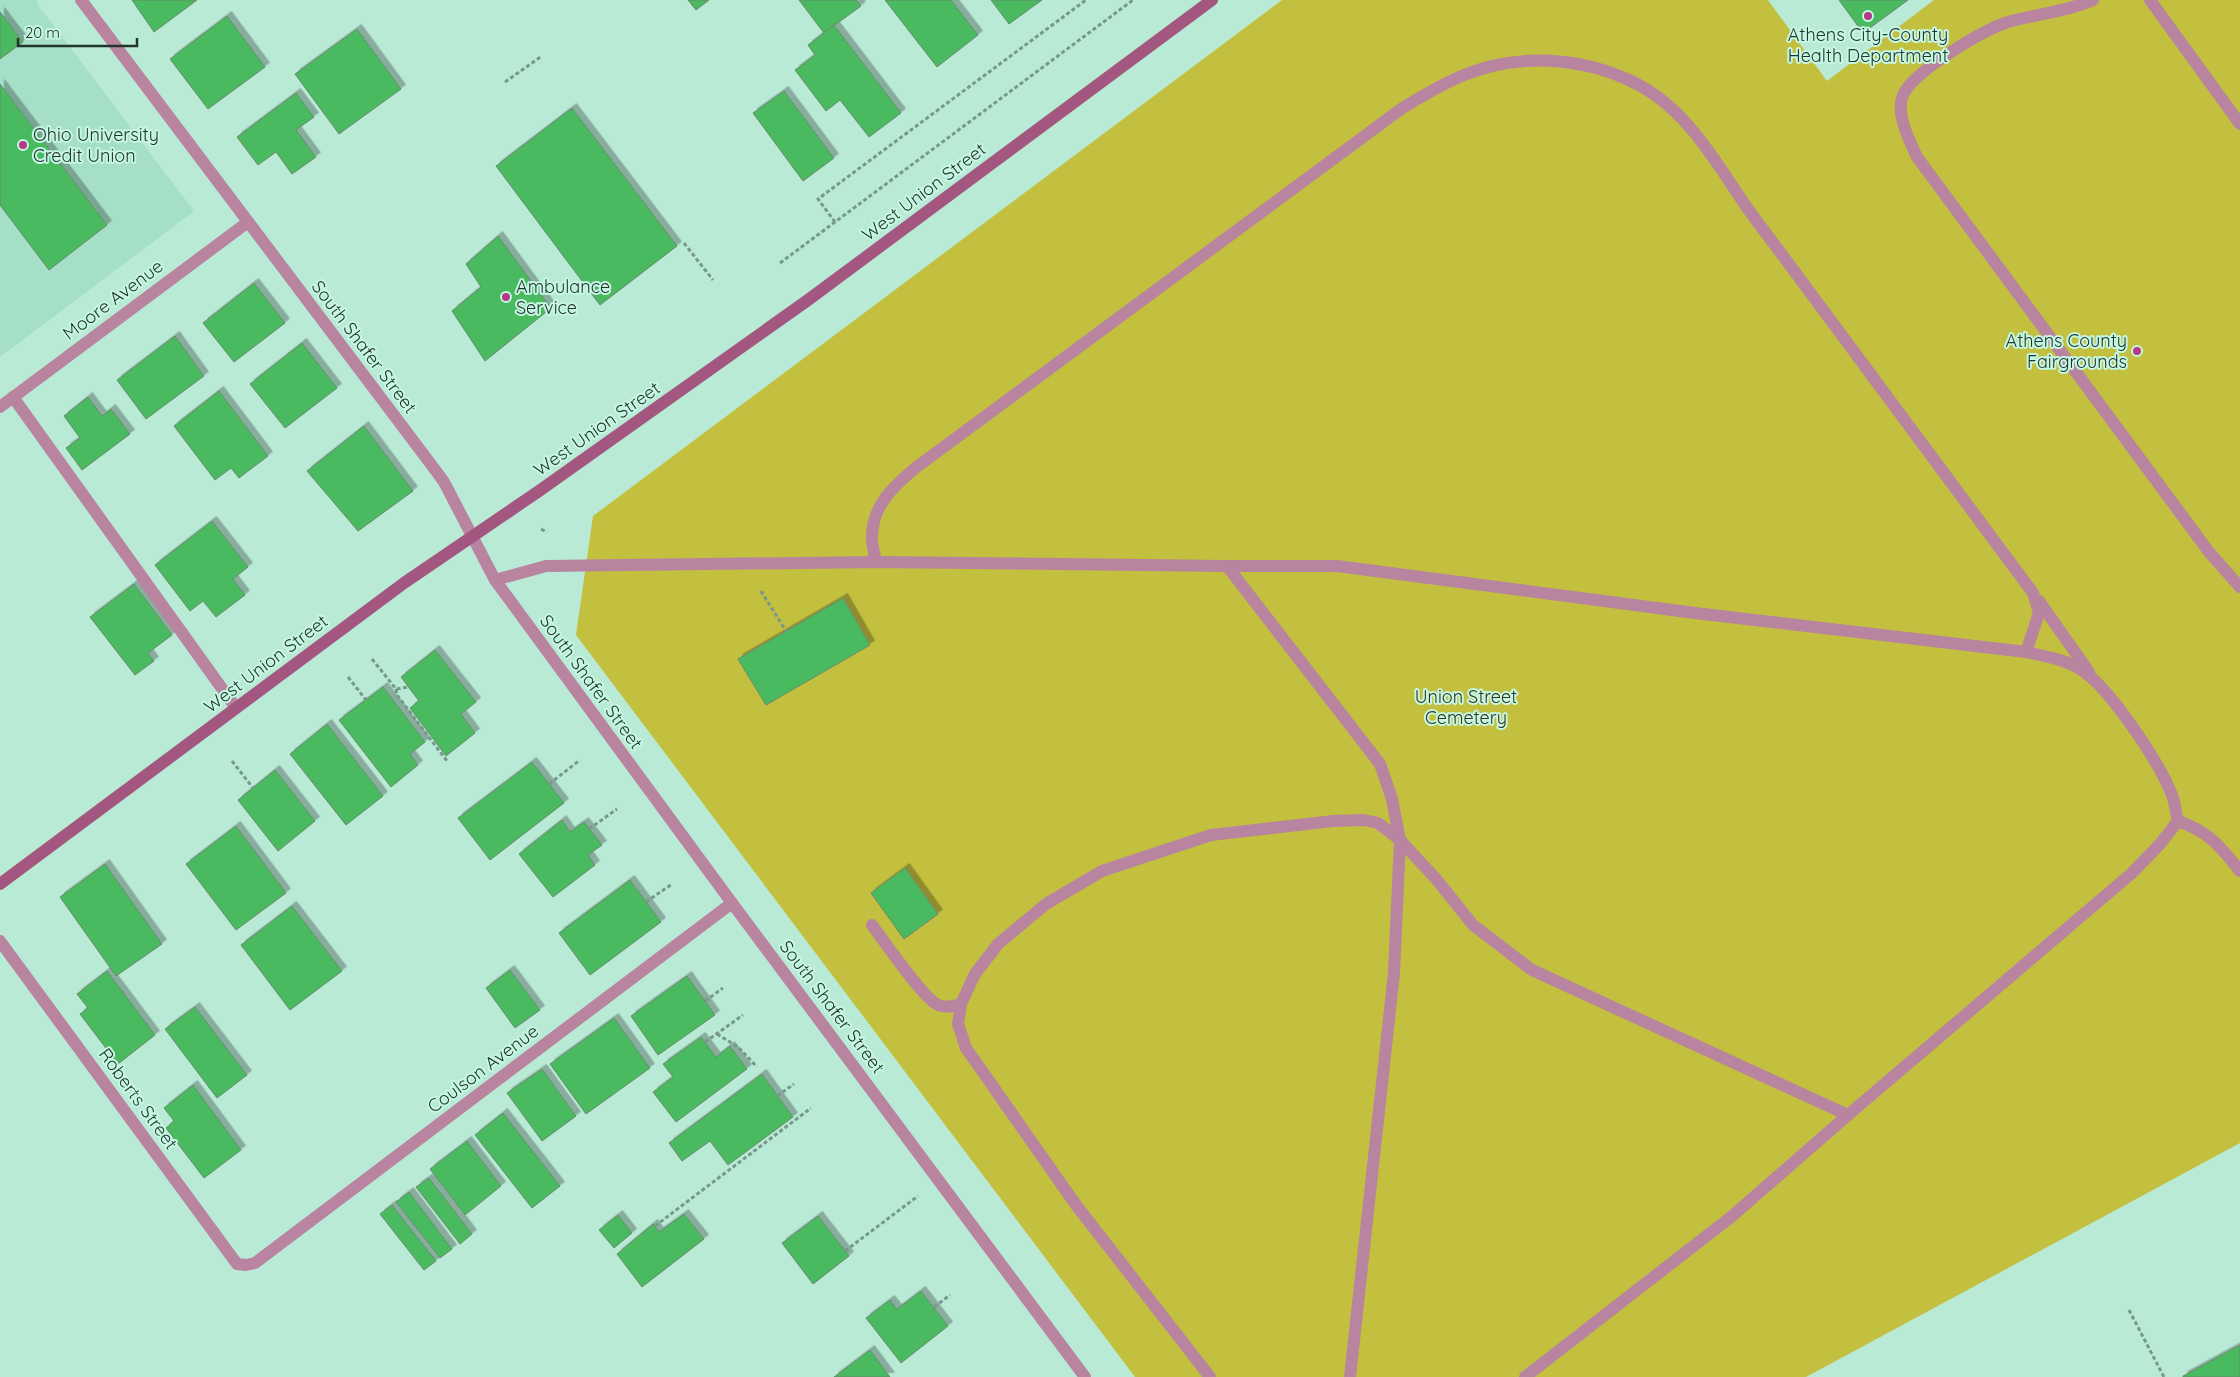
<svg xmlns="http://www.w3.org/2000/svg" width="2240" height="1377" font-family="Quicksand,sans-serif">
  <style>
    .built { fill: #a6dfc8 }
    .green { fill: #c3bf3f }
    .building { fill: #49ba60; stroke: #69896c; filter: url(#shadow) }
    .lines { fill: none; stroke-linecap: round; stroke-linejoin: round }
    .path { stroke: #76998b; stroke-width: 3; stroke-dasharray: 4 2.5; stroke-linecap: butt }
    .service { stroke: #b9849f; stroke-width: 12 }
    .minor { stroke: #b9849f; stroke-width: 12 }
    .tertiary { stroke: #b9849f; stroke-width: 12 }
    .secondary { stroke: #a35780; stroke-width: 12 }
    .poi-dot { fill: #b73885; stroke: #c6f7e3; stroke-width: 2 }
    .labels { text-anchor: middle; stroke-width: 4; stroke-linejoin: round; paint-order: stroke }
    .poi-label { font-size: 18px; fill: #22352d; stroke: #c6f7e3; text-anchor: start }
    .street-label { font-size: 18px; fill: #22352d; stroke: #c6f7e3 }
    .park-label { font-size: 18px; fill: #32321a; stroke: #c6f7e3 }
  </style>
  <defs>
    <filter id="shadow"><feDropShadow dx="4.5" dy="-4.5" stdDeviation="0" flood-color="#0004"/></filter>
  </defs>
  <rect width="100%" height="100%" fill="#b9ead6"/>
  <polygon class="built" points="0,0 37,0 38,5 194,211 0,357"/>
  <polygon class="green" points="1282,0 1768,0 1827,81 1934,0 2240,0 2240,1143 1806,1377 1135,1377 576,635 593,516"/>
  <g class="building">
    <polygon points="132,0 197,0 154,32"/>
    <polygon points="688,0 709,0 696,10"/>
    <polygon points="799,0 856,0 861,6 824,33"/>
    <polygon points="885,0 951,0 978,35 937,67"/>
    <polygon points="991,0 1042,0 1009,24"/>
    <polygon points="1839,0 1908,0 1863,33"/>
    <polygon points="0,12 23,42 0,59"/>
    <polygon points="227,16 265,67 208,109 170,59"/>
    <polygon points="834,25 901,113 869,137 840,100 826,111 795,70 815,55 808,45"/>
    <polygon points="357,29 401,89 339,134 295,74"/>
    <polygon points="0,84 107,225 49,270 0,205"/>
    <polygon points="784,91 834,158 803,181 753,113"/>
    <polygon points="296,93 314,117 296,130 316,157 292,174 276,152 258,165 237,137"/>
    <polygon points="572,108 677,246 600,305 496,166"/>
    <polygon points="498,236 551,308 485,361 452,311 481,287 466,264"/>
    <polygon points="254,283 285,323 234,362 203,323"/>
    <polygon points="175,336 204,376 146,419 117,380"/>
    <polygon points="302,343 337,388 285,428 250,384"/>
    <polygon points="219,391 268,456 239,478 231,468 215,480 174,426"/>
    <polygon points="88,397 102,416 111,409 130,434 82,470 66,448 80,438 64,416"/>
    <polygon points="364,426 413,491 358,531 307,471"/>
    <polygon points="212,521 248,567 233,579 245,595 216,617 203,601 190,611 155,565"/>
    <polygon points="134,584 172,635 148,653 154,661 135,675 90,617"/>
    <polygon points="843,598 870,645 766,705 738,659"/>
    <polygon points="435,650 476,702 461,714 475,733 446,756 410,708 419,701 401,677"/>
    <polygon points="383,687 425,742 410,754 418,765 391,787 339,720"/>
    <polygon points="327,724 383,796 346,825 290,754"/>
    <polygon points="532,762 564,803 490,860 458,818"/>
    <polygon points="275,770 315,821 278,851 238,800"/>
    <polygon points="562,820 570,832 584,822 602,845 588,855 595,865 553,897 519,854"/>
    <polygon points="236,826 286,893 236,930 186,864"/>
    <polygon points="105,864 162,944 116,976 60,897"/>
    <polygon points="905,868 938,914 904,939 871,893"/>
    <polygon points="630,880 661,922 590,975 559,933"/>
    <polygon points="292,906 342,971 290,1010 241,945"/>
    <polygon points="510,970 540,1010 515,1028 486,988"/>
    <polygon points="107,971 155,1035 118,1064 80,1014 88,1008 77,994"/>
    <polygon points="687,976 715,1015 658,1055 631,1016"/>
    <polygon points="195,1007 247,1075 217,1098 165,1029"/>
    <polygon points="614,1018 650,1068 586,1114 550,1064"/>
    <polygon points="701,1037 716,1057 730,1046 747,1069 676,1122 653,1092 673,1077 663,1064"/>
    <polygon points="542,1069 576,1116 542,1141 507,1093"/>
    <polygon points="762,1074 793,1117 728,1165 710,1141 682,1161 669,1143"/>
    <polygon points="193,1085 241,1150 204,1178 166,1128 174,1121 164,1108"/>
    <polygon points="503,1113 560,1186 532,1208 475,1135"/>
    <polygon points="467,1141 501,1186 465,1215 430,1169"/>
    <polygon points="429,1178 472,1234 460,1244 416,1187"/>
    <polygon points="409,1192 452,1249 440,1258 396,1202"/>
    <polygon points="392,1205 436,1261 424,1270 380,1214"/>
    <polygon points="684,1214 704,1239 642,1287 617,1254 653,1224 659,1232"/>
    <polygon points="618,1215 632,1233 614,1248 599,1230"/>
    <polygon points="818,1216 849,1256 813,1284 782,1243"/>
    <polygon points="921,1291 948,1326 901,1363 866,1318 890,1300 897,1309"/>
    <polygon points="2240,1345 2240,1377 2183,1377 2183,1376"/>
    <polygon points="870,1350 890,1377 834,1377"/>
  </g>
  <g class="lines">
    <g class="path">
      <polyline points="505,82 542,56"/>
      <polyline points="835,222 818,199 1086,0"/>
      <polyline points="684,243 713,280"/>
      <polyline points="780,263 1133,0"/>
      <polyline points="541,529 547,532"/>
      <polyline points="761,591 786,631"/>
      <polyline points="372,659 396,689 408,687"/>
      <polyline points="348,677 366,700"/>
      <polyline points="396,689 397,695 447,761"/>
      <polyline points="232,761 253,788"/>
      <polyline points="549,784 580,760"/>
      <polyline points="589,829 617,809"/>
      <polyline points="646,902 672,884"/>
      <polyline points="705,1001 723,988"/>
      <polyline points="717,1034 738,1047 757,1067"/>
      <polyline points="705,1042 743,1015"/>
      <polyline points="777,1096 794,1084"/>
      <polyline points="655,1226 811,1108"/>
      <polyline points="845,1251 918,1196"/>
      <polyline points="934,1307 950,1295"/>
      <polyline points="2129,1310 2164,1377"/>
    </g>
    <g class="service">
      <path d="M2093 0C2066 12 2036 14 2008 22 1983 30 1914 71 1903 95 1895 114 1910 141 1917 157L2209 552 2240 587"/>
      <polyline points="2150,0 2240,124"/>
      <polyline points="13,397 236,708"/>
      <path d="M876 562C875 554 871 544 872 536 873 505 893 487 914 469L1401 109C1422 96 1442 84 1464 75 1517 53 1580 57 1631 81 1683 105 1713 157 1743 202 1757 222 1772 241 1786 260 1868 371 1951 482 2033 593L2039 613 2026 652C2044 656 2064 659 2080 669 2109 686 2162 766 2173 798 2175 805 2176 813 2178 821L2160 844 2132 873 1848 1115 1532 970 1473 925 1437 880 1400 840 1378 823 1364 820 1333 821 1211 835 1102 871 1046 904 998 944 975 974 961 1004 958 1024 966 1048 1076 1205 1210 1377"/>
      <polyline points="1227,566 1337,566 1695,613 2026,652"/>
      <polyline points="495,580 546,566 876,562 1227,566 1380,764 1392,799 1400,840 1394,973 1350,1377"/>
      <polyline points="2039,601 2089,672"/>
      <path d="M2178 821C2208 831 2221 847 2240 871"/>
      <path d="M872 925C884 941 924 999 938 1005 945 1008 955 1006 961 1004"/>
      <polyline points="1525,1377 1731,1217 1848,1115"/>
    </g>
    <g class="minor">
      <polyline points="0,407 248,222"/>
      <polyline points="0,941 237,1264 246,1265 255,1263 732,903"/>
    </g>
    <polyline class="tertiary" points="81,0 436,471 444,482 495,580 732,903 1085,1377"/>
    <polyline class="secondary" points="0,884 404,583 539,491 808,300 1212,0"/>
  </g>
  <g class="poi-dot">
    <circle cx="1868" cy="16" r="5"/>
    <circle cx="23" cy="145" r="5"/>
    <circle cx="506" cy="297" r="5"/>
    <circle cx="2137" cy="351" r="5"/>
  </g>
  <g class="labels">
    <g class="poi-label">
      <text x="1868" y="41" text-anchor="middle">Athens City-County<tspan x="1868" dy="21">Health Department</tspan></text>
      <text x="33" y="141">Ohio University<tspan x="33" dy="21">Credit Union</tspan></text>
      <text x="516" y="293">Ambulance<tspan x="516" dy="21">Service</tspan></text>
      <text x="2127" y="347" text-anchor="end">Athens County<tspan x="2127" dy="21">Fairgrounds</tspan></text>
    </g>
    <g class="street-label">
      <text transform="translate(924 192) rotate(-37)" y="6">West Union Street</text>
      <text transform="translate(113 300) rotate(-37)" y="6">Moore Avenue</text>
      <text transform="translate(364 347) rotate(53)" y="6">South Shafer Street</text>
      <text transform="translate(597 429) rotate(-35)" y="6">West Union Street</text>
      <text transform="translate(266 664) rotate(-37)" y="6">West Union Street</text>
      <text transform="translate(591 682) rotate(54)" y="6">South Shafer Street</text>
      <text transform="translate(832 1007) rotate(53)" y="6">South Shafer Street</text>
      <text transform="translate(483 1069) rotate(-37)" y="6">Coulson Avenue</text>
      <text transform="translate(138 1099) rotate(54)" y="6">Roberts Street</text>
    </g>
    <g class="park-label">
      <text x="1466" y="703">Union Street<tspan x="1466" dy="21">Cemetery</tspan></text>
    </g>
  </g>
  <path d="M18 38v8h119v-8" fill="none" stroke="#22352d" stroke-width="2.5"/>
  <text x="25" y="38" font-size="15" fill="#22352d" stroke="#c6f7e3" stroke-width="4" paint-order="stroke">20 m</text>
</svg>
